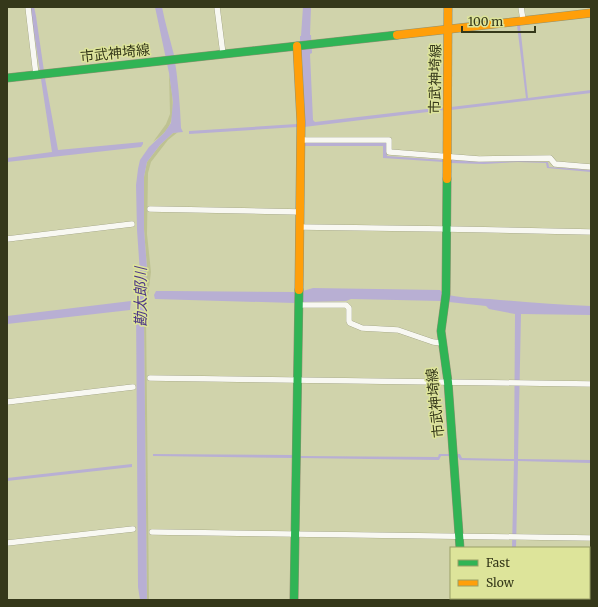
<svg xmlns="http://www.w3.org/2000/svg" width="598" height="607" font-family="Merriweather,'Noto Sans JP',serif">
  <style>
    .green { fill: #bec292 }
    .water { fill: #b8afd3 }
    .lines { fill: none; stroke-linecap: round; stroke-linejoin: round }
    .street-casing { stroke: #8f9171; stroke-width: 6 }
    .fast-casing { stroke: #8f9171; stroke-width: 9 }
    .slow-casing { stroke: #8f9171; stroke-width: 9 }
    .street { stroke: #f8f8f2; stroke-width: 5.5 }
    .fast { stroke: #30b455; stroke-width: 8 }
    .slow { stroke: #ff9f0a; stroke-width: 8 }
    .labels { text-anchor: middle; stroke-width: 3; stroke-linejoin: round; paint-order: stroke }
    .street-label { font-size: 14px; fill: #35381a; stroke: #dde49a }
    .water-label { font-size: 15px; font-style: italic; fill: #4d3787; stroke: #dde49a }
  </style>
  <rect width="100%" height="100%" fill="#d0d3ab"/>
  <g class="green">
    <path d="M169 73C171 87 176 111 170 124 167 132 159 137 153 142L166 124 170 114Z"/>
    <polygon points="178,132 168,140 151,162 148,173 147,234 151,272 146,312 149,600 147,600 144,317 147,268 144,229 144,177 147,162 160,145 173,133"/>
  </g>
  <g class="water">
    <polygon points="30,7 34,7 36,16 44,71 40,71"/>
    <path d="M155 7H162C165 23 170 39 174 55 178 79 180 104 181 128L183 132 173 133 160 145 147 162 144 177V229L147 268 144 317 147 600H140L138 587 136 306 140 273 137 230 136 185 138 169 140 160 149 147 164 133 171 123 173 102 169 73Z"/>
    <polygon points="303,7 311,7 310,35 311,35 312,53 310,54 313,120 315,122 444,107 444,110 304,127 305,123 302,55 300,54 300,36 301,36"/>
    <polygon points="517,25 520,25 528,98 591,90 591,93 451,110 451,107 526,98"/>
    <polygon points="45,78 58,150 143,142 143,144 141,147 7,162 7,158 52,152 41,79"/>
    <polygon points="297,124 297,127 189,134 189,131"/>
    <polygon points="305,142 386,143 387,156 444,160 444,162 383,158 383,146 305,146"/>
    <polygon points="450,160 484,162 519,161 548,162 549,167 591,170 591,172 547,168 546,163 518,162 484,164 450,163"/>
    <path d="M313 288 440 290 444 294C459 298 474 298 490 299 524 302 557 305 591 306V315L521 314 518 459 591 460V463L518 461 516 548H512L514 461 460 460 456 454H460L462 458 514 459 515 314 489 309 486 306 449 302 448 300 442 301 351 299 346 301 303 302 302 299H296L294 303 155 299 154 295 156 291H169L294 292 296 295H301L303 291Z"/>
    <polygon points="131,301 130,310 7,324 7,316"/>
    <polygon points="153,454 293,455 293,458 153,456"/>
    <polygon points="439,454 450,454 451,456 441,456 439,460 300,458 300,456 438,457"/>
    <polygon points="132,464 132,467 7,481 7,478"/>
  </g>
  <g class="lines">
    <defs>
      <g id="street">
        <polyline points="28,7 36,75"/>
        <polyline points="217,7 223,54"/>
        <polyline points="521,7 523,20"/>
        <polyline points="301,140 389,140 389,152 479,159 550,158 555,164 591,167"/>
        <polyline points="150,209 300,212"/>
        <polyline points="300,227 446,229 591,232"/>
        <polyline points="7,239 132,224"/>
        <polyline points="299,305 346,305 349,308 349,321 350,323 362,328 398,330 433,342 442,343"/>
        <polyline points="150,378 591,384"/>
        <polyline points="7,402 133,387"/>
        <polyline points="152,532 591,538"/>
        <polyline points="7,543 133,529"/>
      </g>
      <g id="fast">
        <polyline points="7,78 397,35"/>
        <polyline points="447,179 446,294 441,331 448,382 460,548"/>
        <polyline points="466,598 467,600"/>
        <polyline points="294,600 299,290"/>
      </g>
      <g id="slow">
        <polyline points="397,35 591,13"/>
        <polyline points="297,46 301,122 299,290"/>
        <polyline points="447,179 448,7"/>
      </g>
    </defs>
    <use href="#street" class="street-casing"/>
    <use href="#fast" class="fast-casing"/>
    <use href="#slow" class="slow-casing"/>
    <use href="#street" class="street"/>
    <use href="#fast" class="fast"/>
    <use href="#slow" class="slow"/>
  </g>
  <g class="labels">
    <g class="street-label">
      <text transform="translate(115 53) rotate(-6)" y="5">市武神埼線</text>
      <text transform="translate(435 79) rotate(-89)" y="5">市武神埼線</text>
      <text transform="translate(435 403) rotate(-96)" y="5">市武神埼線</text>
    </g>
    <g class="water-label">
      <text transform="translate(141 297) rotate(-90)" y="5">勘太郎川</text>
    </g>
  </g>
  <rect width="598" height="607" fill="none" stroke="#35381a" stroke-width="16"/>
  <rect x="450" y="547" width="140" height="52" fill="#dde49a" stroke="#9a9f67"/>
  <rect x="458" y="560" width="20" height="6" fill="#30b455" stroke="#9a9f67"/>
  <text x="486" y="567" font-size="12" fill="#35381a">Fast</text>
  <rect x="458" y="580" width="20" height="6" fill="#ff9f0a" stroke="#9a9f67"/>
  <text x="486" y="587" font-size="12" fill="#35381a">Slow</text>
  <path d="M462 26v6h73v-6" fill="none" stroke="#35381a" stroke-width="2"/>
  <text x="468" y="26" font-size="12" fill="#35381a" stroke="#dde49a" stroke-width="3" paint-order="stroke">100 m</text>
</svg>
